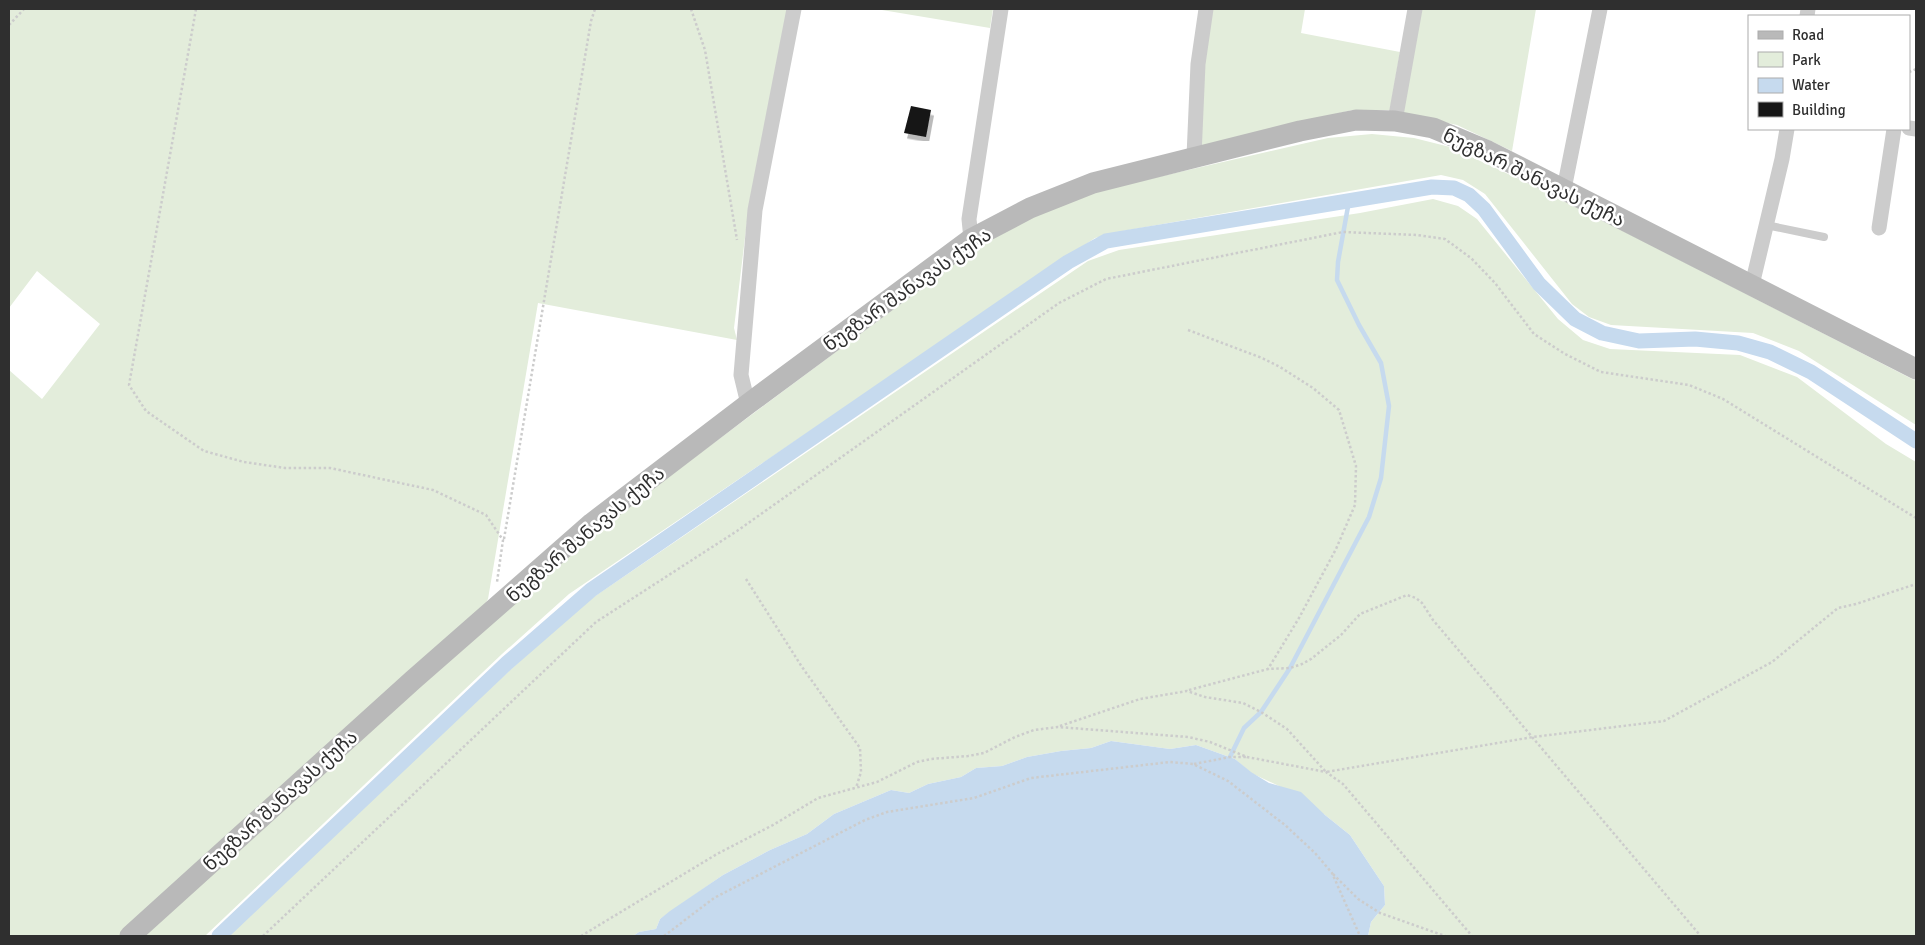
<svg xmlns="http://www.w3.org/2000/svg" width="1925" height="945" font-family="Signika,'Noto Sans Georgian',sans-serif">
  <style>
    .green { fill: #e3eddb }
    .water { fill: #c6daee }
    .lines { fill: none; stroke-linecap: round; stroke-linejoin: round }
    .stream { stroke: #c6daee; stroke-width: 4.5 }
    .canal { stroke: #c6daee; stroke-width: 15 }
    .building { fill: #161616; filter: url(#shadow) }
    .path { stroke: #ccc; stroke-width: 2.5; stroke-dasharray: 2.5 2.5; stroke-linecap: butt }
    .service { stroke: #ccc; stroke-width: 8 }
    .minor { stroke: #ccc; stroke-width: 15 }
    .secondary { stroke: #b9b9b9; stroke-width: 21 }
    .labels { text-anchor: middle; stroke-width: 5; stroke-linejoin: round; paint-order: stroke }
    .street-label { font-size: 19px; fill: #2f2f2f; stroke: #fff }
  </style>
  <defs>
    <filter id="shadow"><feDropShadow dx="3" dy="5.5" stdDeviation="0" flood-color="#0004"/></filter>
  </defs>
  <rect width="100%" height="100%" fill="#fff"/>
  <g class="green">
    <polygon points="9,9 787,9 749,205 734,328 737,340 538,303 488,599 483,608 119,936 9,936 9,370 42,399 100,324 37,271 9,308"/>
    <polygon points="876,9 993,9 990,28"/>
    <polygon points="1213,9 1305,9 1301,33 1400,52 1390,110 1352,110 1201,147 1204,63"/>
    <polygon points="1420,9 1536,9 1512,151 1457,125 1402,113"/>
    <polygon points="1372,134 1414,138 1450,147 1549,193 1916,381 1916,425 1799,351 1753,333 1611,325 1589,317 1572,304 1485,194 1463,180 1441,175 1123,231 1095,238 569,594 502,654 205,936 142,936 581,542 943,272 996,236 1043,211 1088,193 1328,138"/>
    <polygon points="1433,199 1458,206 1477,219 1558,319 1583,340 1610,349 1740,355 1797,377 1886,444 1916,462 1916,936 1368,936 1371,922 1385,905 1384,886 1350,835 1325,815 1279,786 1251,773 1235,759 1196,745 1170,749 1111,741 1091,748 1061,751 1027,757 1002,766 976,768 961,777 928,784 909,793 891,790 834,814 807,834 770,850 723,875 660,919 656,929 639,932 633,936 225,936 421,751 582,605 1088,261 1119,250 1360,213"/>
  </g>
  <polygon class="water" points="1111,741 1170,749 1196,745 1235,759 1251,772 1269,783 1301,792 1325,815 1350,835 1384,886 1385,905 1371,922 1368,936 633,936 639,932 656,929 660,919 670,911 723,875 770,850 807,834 834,814 891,790 909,793 928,784 961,777 976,768 1002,766 1027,757 1061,751 1091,748"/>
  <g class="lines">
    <polyline class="stream" points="1228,761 1244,728 1261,712 1290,668 1369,517 1381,478 1389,406 1381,363 1359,325 1337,280 1338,262 1349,201"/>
    <polyline class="canal" points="219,936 507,663 591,590 1068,262 1106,241 1432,187 1454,188 1469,195 1484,209 1539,284 1575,319 1602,333 1639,341 1695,339 1738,343 1770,352 1811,372 1916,441"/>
  </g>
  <polygon class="building" points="911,106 931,110 926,137 904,133"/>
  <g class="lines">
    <g class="path">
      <polyline points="196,9 129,385 146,411 204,451 244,462 285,468 330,468 433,490 486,515 503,540 497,582"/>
      <polyline points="691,9 705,50 737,240"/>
      <polyline points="9,25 24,9"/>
      <polyline points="1909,72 1916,69"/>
      <polyline points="1188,330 1262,358 1280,367 1313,388 1339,410 1356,466 1355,505 1336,549 1299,618 1268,669"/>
      <polyline points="504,539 591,21 595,9"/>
      <polyline points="746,579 802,667 860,748 861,772 856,788"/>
      <polyline points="1189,690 1268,669 1290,668 1302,664 1311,659 1341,635 1360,614 1407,595 1416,598 1422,603 1433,620 1699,934"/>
      <polyline points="1060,726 1140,699 1187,691 1205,697 1243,703 1261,712 1287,729 1326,772 1533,737 1664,721 1772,662 1838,608 1856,604 1916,584"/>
      <polyline points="1194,764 1230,757 1246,757"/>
      <polyline points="1333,874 1358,899 1380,913 1445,936"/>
      <polyline points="263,936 596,622 737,531 1059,303 1106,279 1343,232 1417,235 1445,239 1471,258 1495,283 1534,334 1565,354 1601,372 1689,385 1723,399 1916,518"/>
      <polyline points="581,936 717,854 773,825 818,798 877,782 917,762 931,759 968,756 984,753 1015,737 1034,730 1058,727 1188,737 1210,742 1247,757 1326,772 1343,784 1472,936"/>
      <polyline points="664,936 714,898 865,820 887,812 974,798 1031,778 1170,762 1193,764 1228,781 1285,825 1315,853 1332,873 1360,936"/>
    </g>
    <polyline class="service" points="1766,225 1824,237"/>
    <g class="minor">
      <polyline points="1807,16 1808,9"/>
      <polyline points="1395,121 1415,9"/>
      <polyline points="1909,128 1916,129"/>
      <polyline points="1194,156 1198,64 1206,9"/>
      <polyline points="1564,189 1600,9"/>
      <polyline points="1879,228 1894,129"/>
      <polyline points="971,239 969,219 1001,9"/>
      <polyline points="1752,285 1782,159 1787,129"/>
      <polyline points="748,404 741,375 755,210 794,9"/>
    </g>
    <polyline class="secondary" points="130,936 413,680 592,523 748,404 971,239 1030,208 1093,183 1300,131 1356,120 1395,121 1433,128 1488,151 1916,369"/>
  </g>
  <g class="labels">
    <g class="street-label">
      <text transform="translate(1534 177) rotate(26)" y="7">ნუგზარ შანავას ქუჩა</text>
      <text transform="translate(907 289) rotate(-35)" y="7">ნუგზარ შანავას ქუჩა</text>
      <text transform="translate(585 534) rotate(-40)" y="7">ნუგზარ შანავას ქუჩა</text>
      <text transform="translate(280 800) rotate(-42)" y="7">ნუგზარ შანავას ქუჩა</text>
    </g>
  </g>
  <rect width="1925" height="945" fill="none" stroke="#2f2f2f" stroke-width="20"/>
  <rect x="1748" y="15" width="162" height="115" fill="#ffffff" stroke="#acacac"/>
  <rect x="1758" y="31" width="25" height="8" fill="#b9b9b9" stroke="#acacac"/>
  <text x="1792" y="40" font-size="15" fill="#2f2f2f">Road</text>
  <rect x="1758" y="52" width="25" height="15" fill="#e3eddb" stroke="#acacac"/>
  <text x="1792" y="65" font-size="15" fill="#2f2f2f">Park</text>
  <rect x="1758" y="78" width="25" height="15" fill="#c6daee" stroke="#acacac"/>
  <text x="1792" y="90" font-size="15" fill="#2f2f2f">Water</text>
  <rect x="1758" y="102" width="25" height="15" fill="#161616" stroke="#acacac"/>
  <text x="1792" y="115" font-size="15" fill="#2f2f2f">Building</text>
</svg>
